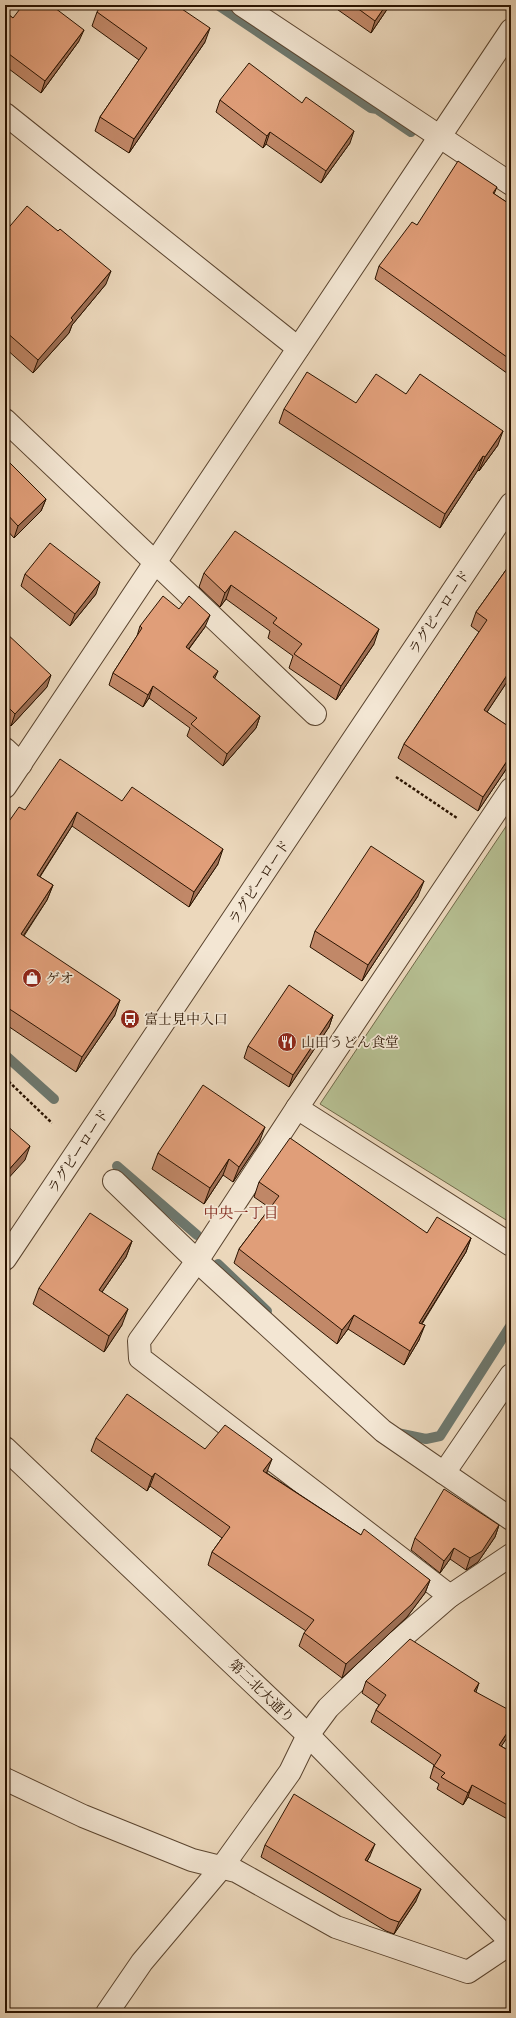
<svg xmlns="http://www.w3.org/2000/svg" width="516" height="2018" font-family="'EB Garamond','Noto Serif JP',serif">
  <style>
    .green { fill: #b6bf92; stroke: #706949 }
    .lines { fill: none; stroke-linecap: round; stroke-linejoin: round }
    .stream { stroke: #6d776d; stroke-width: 10 }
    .minor-casing { stroke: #5a442f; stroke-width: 24 }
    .tertiary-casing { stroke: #5a442f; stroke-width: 24 }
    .path { stroke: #2a1300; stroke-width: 2.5; stroke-dasharray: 3 2; stroke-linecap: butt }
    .minor { stroke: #f3e6d3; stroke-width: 22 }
    .tertiary { stroke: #f3e6d3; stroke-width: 22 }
    .wall { fill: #c18868; stroke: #2a1300 }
    .shaded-wall { fill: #9d6f55; stroke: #2a1300 }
    .building { fill: #e09e79; stroke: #2a1300 }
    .labels { text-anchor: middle; stroke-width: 3.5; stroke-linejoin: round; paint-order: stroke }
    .street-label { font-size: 14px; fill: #2a1300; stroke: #f3e6d3 }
    .poi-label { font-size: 14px; fill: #2a1300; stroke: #f3e6d3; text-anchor: start }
    .neighbourhood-label { font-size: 15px; fill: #7a1f14; stroke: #f3e6d3 }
  </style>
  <rect width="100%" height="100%" fill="#ecd8bc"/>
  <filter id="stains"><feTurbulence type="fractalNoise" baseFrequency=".005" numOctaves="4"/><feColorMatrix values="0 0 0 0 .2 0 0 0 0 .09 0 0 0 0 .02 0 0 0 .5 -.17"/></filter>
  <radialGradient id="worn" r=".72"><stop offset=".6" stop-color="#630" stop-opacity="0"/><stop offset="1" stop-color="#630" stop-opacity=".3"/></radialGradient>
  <polygon class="green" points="511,819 511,1223 320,1104"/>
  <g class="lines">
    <g class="stream">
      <polyline points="218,5 371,108 377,109 411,132"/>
      <polyline points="5,1055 54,1099"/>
      <polyline points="117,1166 197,1235"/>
      <polyline points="218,1264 267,1311"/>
      <polyline points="397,1433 426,1439 440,1436 511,1325"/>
    </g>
    <defs>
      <g id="minor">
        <polyline points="242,5 511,184"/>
        <polyline points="5,114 298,348"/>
        <polyline points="5,420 315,714"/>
        <polyline points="5,749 21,764"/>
        <polyline points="5,787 511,30"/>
        <polyline points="297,1108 511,1245"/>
        <polyline points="114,1181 197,1261 383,1431 511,1519"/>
        <polyline points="444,1473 511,1375"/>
        <polyline points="450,1596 140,1358 139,1341 197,1261 297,1108 511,789"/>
        <polyline points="5,1779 83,1816 192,1860 236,1871 336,1927 468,1972 511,1943"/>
        <polyline points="107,2013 142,1962 222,1867 290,1772 308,1735 328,1708 390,1648 450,1596 511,1555"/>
      </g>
      <g id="tertiary">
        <polyline points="5,1259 511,504"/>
        <polyline points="5,1448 308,1735 511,1942"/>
      </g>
    </defs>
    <use href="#minor" class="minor-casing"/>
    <use href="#tertiary" class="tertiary-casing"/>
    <g class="path">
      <polyline points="396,777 457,818"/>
      <polyline points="5,1078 52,1123"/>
    </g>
    <use href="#minor" class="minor"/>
    <use href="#tertiary" class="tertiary"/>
  </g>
  <g class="wall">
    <polygon points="331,5 390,5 371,33"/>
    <polygon points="5,12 13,18 79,41 41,93 5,66"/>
    <polygon points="97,12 205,42 129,153 95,131 100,117 139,60 92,26"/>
    <polygon points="220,100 350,143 321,183 266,144 263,148 216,112"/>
    <polygon points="497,187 494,194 511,205 511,376 375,279 379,266 417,225"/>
    <polygon points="5,232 106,284 72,325 69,333 33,373 5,348"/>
    <polygon points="406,394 498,445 479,471 478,470 440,528 279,423 284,409 356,403"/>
    <polygon points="5,458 46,499 41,511 14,538 5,528"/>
    <polygon points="511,563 511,676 487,712 511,728 511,762 478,811 398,758 404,744 479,632 471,626 476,612"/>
    <polygon points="204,573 374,644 336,700 289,668 293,656 268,638 270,631 226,599 220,607 199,587"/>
    <polygon points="25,574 96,594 70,626 21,586"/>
    <polygon points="179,609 205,627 189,649 215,679 260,716 256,728 223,766 187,736 190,728 149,698 143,707 109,685 113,673 137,636 140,626"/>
    <polygon points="5,632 47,687 11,726 5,720"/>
    <polygon points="122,801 218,864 189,907 72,826 40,877 53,885 47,900 24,936 115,1015 76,1072 5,1024 5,827 25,810"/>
    <polygon points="418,896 362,981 310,947 315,931"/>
    <polygon points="333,1015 329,1027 289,1087 244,1058 248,1046"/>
    <polygon points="259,1143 233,1182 223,1175 204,1204 152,1169 158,1153"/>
    <polygon points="259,1182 427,1233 471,1238 466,1252 422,1324 419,1340 404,1365 348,1329 337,1344 234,1263 239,1249 270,1208 254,1197"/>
    <polygon points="132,1241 126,1257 102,1292 122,1325 104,1352 33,1304 39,1288"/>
    <polygon points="96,1438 205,1449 267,1472 267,1473 361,1535 430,1580 425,1593 407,1617 342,1678 299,1646 304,1633 306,1631 208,1565 212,1552 222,1538 150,1486 147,1491 91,1451"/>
    <polygon points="499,1525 495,1537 478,1562 466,1570 450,1559 440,1573 411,1550 415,1538"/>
    <polygon points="366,1681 476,1692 511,1732 501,1746 511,1752 511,1821 468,1797 463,1805 437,1789 439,1784 430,1778 434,1765 371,1722 376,1710 379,1705 362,1693"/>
    <polygon points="265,1845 370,1856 367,1861 416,1901 394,1934 386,1931 261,1857"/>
  </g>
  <g class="shaded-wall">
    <polygon points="386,5 390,5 371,33 375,21"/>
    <polygon points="210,28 205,42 129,153 134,139"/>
    <polygon points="84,30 79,41 41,93 45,81"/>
    <polygon points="354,131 350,143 321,183 326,171"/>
    <polygon points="270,132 266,144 263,148 267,136"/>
    <polygon points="111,271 106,284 72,325 69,333 33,373 38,360 71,318"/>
    <polygon points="503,431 498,445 479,471 485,457"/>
    <polygon points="483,456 478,470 440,528 445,514"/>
    <polygon points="46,499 41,511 14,538 18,526"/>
    <polygon points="100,582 96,594 70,626 75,614"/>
    <polygon points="231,585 226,599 220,607 225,593"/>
    <polygon points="210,615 205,627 181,659 186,647"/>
    <polygon points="379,629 374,644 336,700 341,686"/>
    <polygon points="511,669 511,676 479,724 484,710"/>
    <polygon points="218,671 213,682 213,677"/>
    <polygon points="51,675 47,687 11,726 15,714"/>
    <polygon points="153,686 149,698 143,707 148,695"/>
    <polygon points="260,716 256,728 223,766 227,754"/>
    <polygon points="511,755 511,762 478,811 483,797"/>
    <polygon points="77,812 72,826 31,890 37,875"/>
    <polygon points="223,849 218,864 189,907 194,892"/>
    <polygon points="424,881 418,896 362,981 368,965"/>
    <polygon points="53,885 47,900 15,948 21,934"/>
    <polygon points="120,1000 115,1015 76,1072 82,1057"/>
    <polygon points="333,1015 329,1027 289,1087 293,1075"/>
    <polygon points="265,1127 259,1143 233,1182 239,1167"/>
    <polygon points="30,1146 25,1160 5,1182 5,1174"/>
    <polygon points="229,1159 223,1175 204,1204 210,1188"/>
    <polygon points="471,1238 466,1252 413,1337 419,1323"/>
    <polygon points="132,1241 126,1257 93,1305 99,1290"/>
    <polygon points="128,1309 122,1325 104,1352 109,1336"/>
    <polygon points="354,1315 348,1329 337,1344 342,1330"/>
    <polygon points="425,1325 419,1340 404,1365 410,1351"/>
    <polygon points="272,1459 267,1472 259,1484 263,1471"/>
    <polygon points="155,1473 150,1486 147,1491 152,1477"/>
    <polygon points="499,1525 495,1537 478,1562 466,1570 470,1558"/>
    <polygon points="454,1548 450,1559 440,1573 444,1561"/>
    <polygon points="430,1580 425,1593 407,1617 342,1678 346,1664"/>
    <polygon points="479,1683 475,1695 474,1691"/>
    <polygon points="511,1727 511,1732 494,1757 499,1745"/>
    <polygon points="472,1785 468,1797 463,1805 468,1793"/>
    <polygon points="375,1844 370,1856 361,1872 365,1860"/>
    <polygon points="421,1889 416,1901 394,1934 399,1922"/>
  </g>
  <g class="building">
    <polygon points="23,5 51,5 84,30 45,81 5,51 5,12 13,18"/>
    <polygon points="101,5 176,5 210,28 134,139 100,117 147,48 97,12"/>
    <polygon points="353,5 386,5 375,21"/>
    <polygon points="249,63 302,103 306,97 354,131 326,171 270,132 267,136 220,100"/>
    <polygon points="458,161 497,187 493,193 511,205 511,360 379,266 412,222 417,225"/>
    <polygon points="27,206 58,231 60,229 111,271 71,318 73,320 38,360 5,331 5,232"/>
    <polygon points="307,372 356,403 376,374 406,394 420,374 503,431 485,457 483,456 445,514 284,409"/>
    <polygon points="5,458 46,499 18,526 5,512"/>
    <polygon points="235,531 379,629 341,686 294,654 302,644 273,623 277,618 231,585 225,593 204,573"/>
    <polygon points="50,543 100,582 75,614 25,574"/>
    <polygon points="511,563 511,669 484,710 511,728 511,755 483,797 404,744 487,620 476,612"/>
    <polygon points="163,596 179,609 189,596 210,615 186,647 218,671 213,677 260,716 227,754 191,724 197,718 153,686 148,695 113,673 142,628 140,626"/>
    <polygon points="5,632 51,675 15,714 5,704"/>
    <polygon points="60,759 122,801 132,787 223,849 194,892 77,812 37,875 53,885 21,934 120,1000 82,1057 5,1006 5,827 19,807 25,810"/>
    <polygon points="371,846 424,881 368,965 315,931"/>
    <polygon points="289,985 333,1015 293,1075 248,1046"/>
    <polygon points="203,1085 265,1127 239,1167 229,1159 210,1188 158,1153"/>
    <polygon points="5,1124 30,1146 5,1174"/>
    <polygon points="290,1138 427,1233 437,1217 471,1238 419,1323 425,1325 410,1351 354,1315 342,1330 239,1249 279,1196 259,1182"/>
    <polygon points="90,1213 132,1241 99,1290 128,1309 109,1336 39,1288"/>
    <polygon points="127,1394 205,1449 225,1425 272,1459 263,1471 361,1535 364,1529 430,1580 412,1604 346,1664 304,1633 314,1620 212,1552 230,1527 155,1473 152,1477 96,1438"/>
    <polygon points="444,1489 499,1525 482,1551 470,1558 454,1548 444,1561 415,1538"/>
    <polygon points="410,1639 479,1683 474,1691 511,1711 511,1727 499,1745 511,1752 511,1807 472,1785 468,1793 441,1777 445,1773 434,1766 441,1755 376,1710 386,1695 366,1681"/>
    <polygon points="294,1794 375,1844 365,1860 421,1889 399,1922 390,1919 265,1845"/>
  </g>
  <defs>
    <symbol id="shop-disc" viewBox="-11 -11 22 22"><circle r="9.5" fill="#8f2418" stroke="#f3e6d3"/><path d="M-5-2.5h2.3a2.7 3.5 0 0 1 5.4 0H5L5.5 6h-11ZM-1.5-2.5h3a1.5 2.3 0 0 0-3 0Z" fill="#fff"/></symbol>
    <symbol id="bus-disc" viewBox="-11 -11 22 22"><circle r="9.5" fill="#8f2418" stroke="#f3e6d3"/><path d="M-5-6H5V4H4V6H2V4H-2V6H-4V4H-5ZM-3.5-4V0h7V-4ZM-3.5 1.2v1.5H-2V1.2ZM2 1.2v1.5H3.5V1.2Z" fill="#fff"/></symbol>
    <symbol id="restaurant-disc" viewBox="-11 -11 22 22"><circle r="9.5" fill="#8f2418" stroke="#f3e6d3"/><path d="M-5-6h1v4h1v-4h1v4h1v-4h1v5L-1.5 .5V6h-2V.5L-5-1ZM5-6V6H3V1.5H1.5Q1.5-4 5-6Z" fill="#fff"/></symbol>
  </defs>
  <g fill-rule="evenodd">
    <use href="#shop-disc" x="21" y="967" width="22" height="22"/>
    <use href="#bus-disc" x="119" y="1008" width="22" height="22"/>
    <use href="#restaurant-disc" x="276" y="1031" width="22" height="22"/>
  </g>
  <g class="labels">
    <g class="street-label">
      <text transform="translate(439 612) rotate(-56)" y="5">ラグビーロード</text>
      <text transform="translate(259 882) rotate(-56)" y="5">ラグビーロード</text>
      <text transform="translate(78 1151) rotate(-56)" y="5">ラグビーロード</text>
      <text transform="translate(262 1691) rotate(44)" y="5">第二北大通り</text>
    </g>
    <g class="poi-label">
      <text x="46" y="983">ゲオ</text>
      <text x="144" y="1024">富士見中入口</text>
      <text x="301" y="1047">山田うどん食堂</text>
    </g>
    <g class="neighbourhood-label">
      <text x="241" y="1218">中央一丁目</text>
    </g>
  </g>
  <rect width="516" height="2018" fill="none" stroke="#ecd8bc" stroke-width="20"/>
  <rect x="6" y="6" width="504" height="2006" fill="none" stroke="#2a1300" stroke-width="2"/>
  <rect x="10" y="10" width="496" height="1998" fill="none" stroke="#2a1300"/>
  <rect width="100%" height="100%" filter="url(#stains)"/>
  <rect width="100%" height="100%" fill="url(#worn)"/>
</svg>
